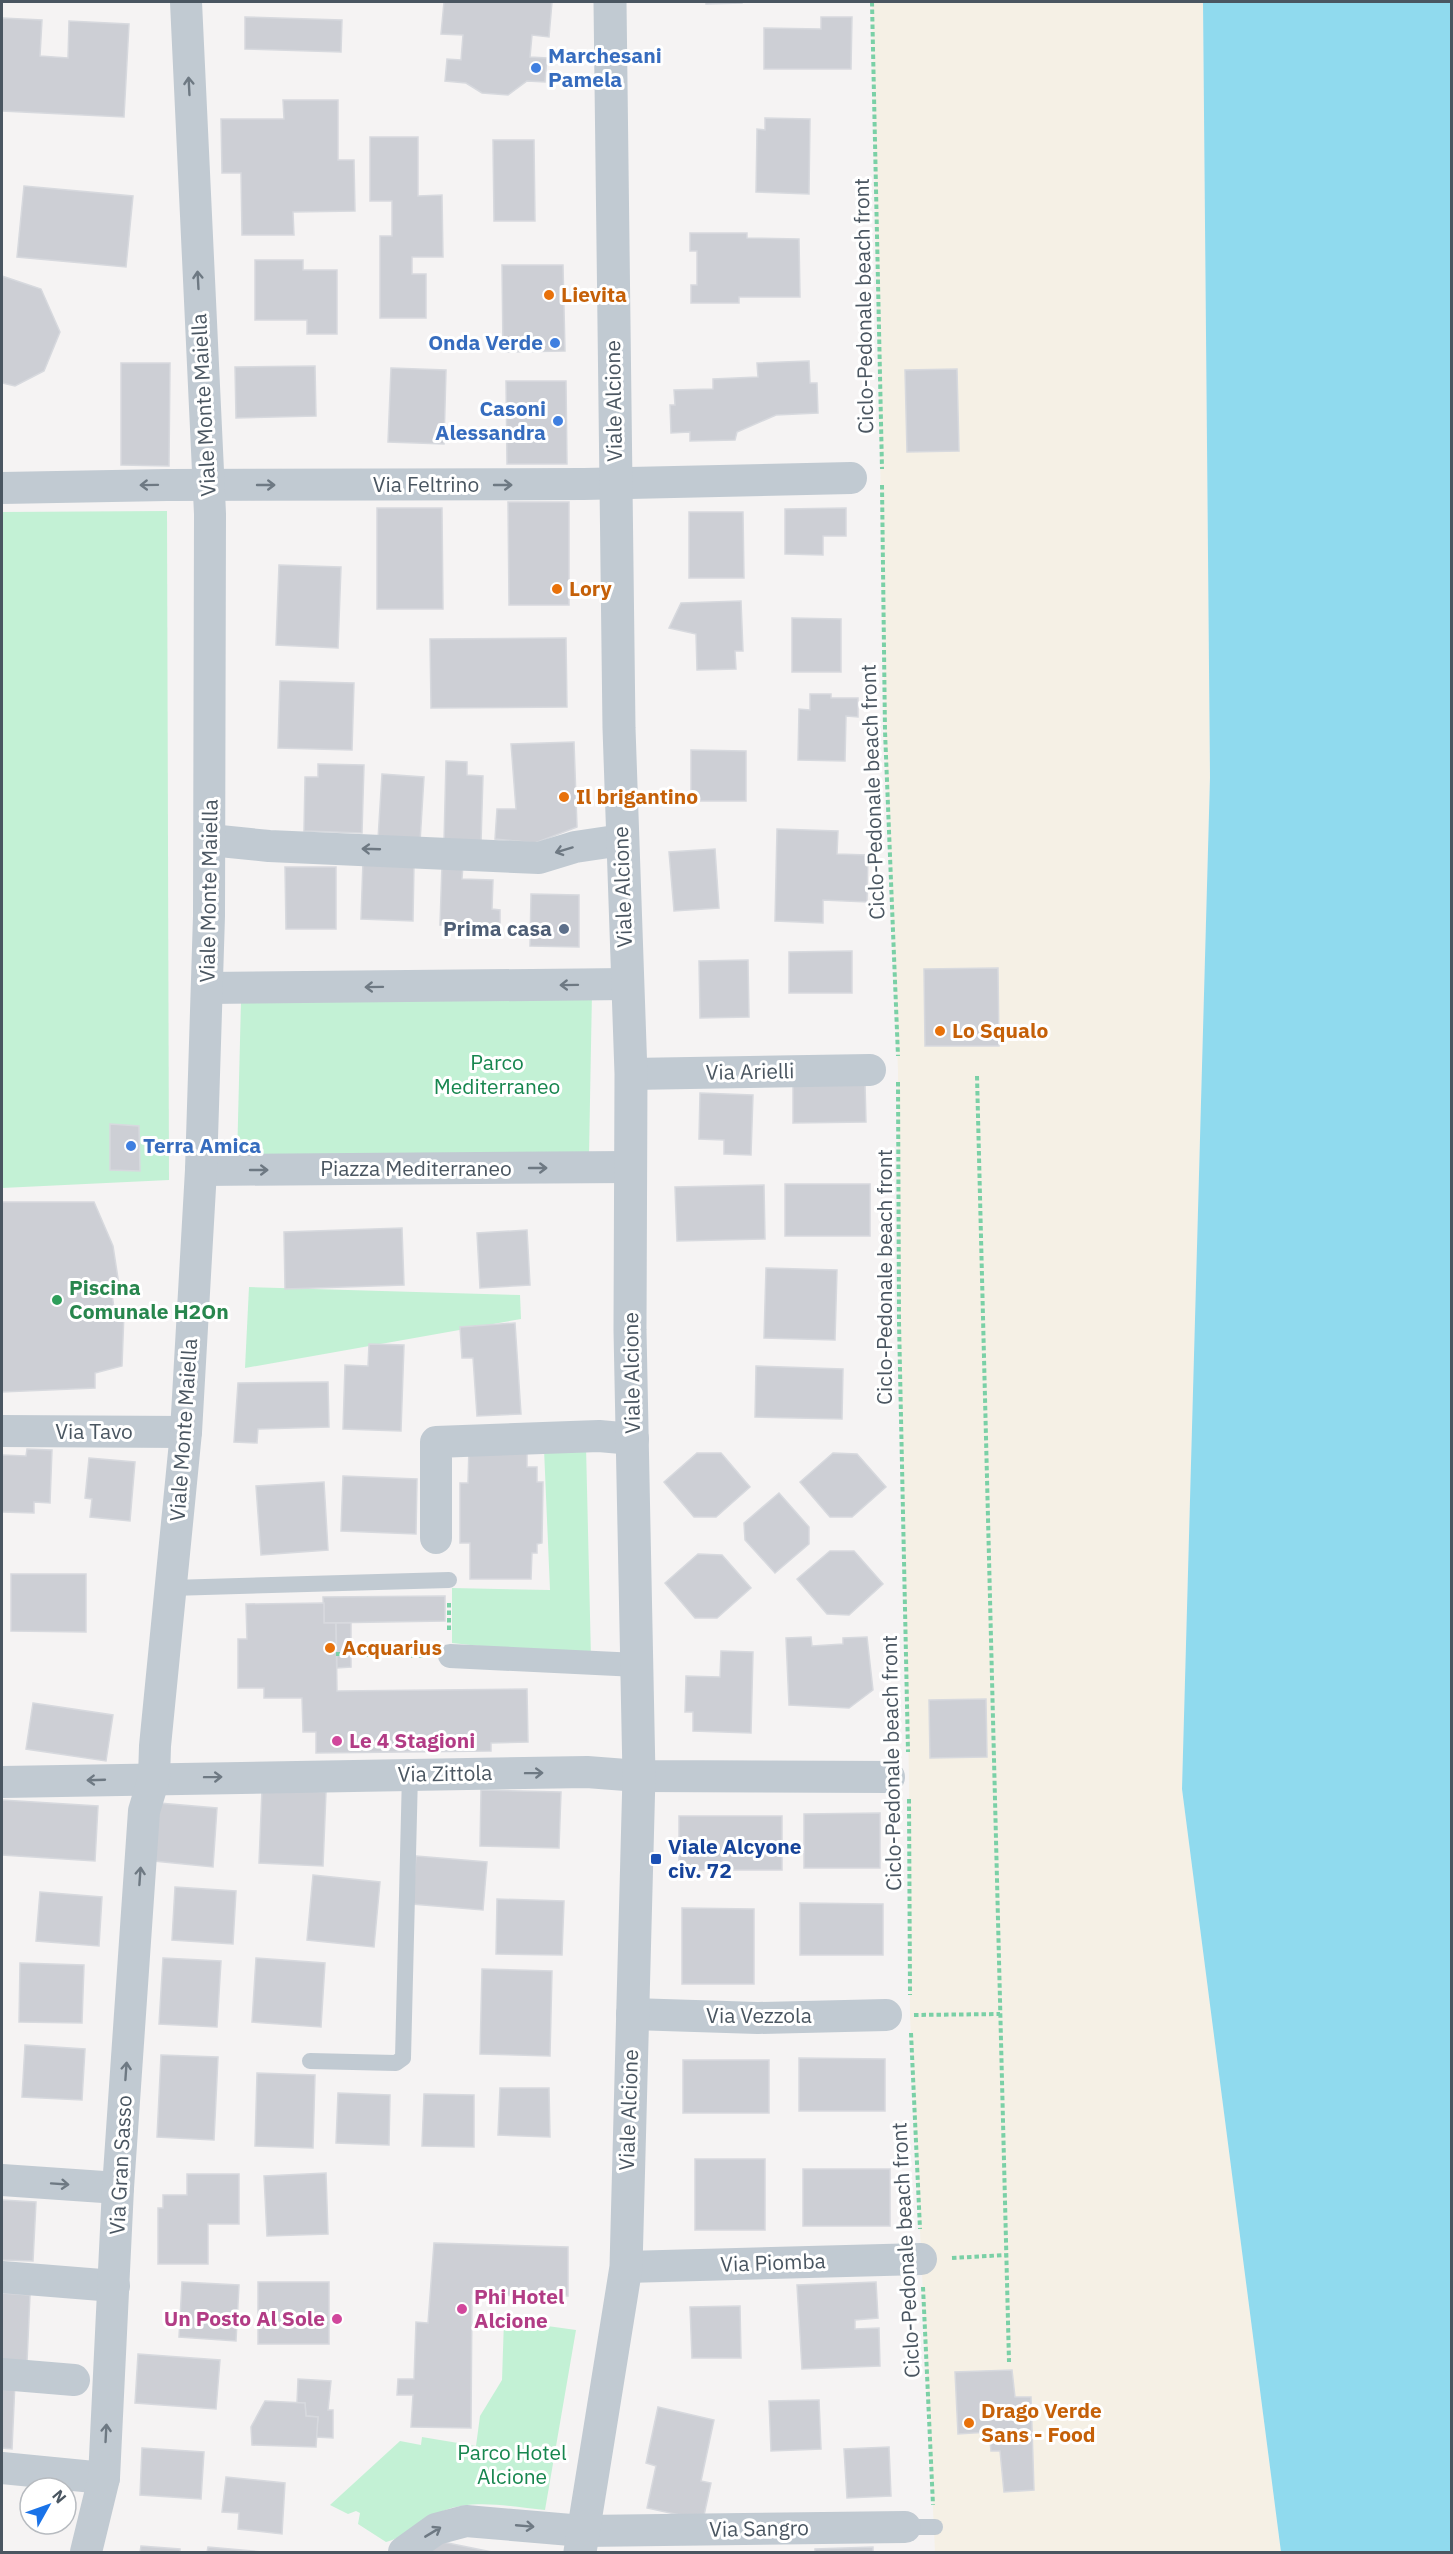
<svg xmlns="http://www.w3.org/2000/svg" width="1453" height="2554" font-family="'IBM Plex Sans',sans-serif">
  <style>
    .green { fill: #c3f1d5 }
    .sand { fill: #f5f0e5 }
    .water { fill: #90daee }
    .building { fill: #cdcfd5; stroke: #d7d9de; stroke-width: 1.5 }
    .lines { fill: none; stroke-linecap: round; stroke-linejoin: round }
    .path { stroke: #7ad0a6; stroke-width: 4; stroke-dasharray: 4.5 3; stroke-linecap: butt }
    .service { stroke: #c1cad2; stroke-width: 16 }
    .pedestrian { stroke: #c1cad2; stroke-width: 24 }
    .minor { stroke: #c1cad2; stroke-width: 32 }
    .tertiary { stroke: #c1cad2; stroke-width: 33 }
    .oneway { stroke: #6e7983 }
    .shop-dot { fill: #3f7fe0; stroke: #fff; stroke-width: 2 }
    .food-dot { fill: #e8710a; stroke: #fff; stroke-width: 2 }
    .service-dot { fill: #5c6f8a; stroke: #fff; stroke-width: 2 }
    .leisure-dot { fill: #2e9e5b; stroke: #fff; stroke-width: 2 }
    .hotel-dot { fill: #d1479c; stroke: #fff; stroke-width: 2 }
    .transit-dot { fill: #1a4fb4; stroke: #fff; stroke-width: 2 }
    .labels { text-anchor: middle; stroke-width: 6; stroke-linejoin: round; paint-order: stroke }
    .shop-label { font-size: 21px; font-weight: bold; fill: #366cbe; stroke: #fff; text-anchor: start }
    .food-label { font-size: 21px; font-weight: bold; fill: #c56008; stroke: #fff; text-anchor: start }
    .street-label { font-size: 21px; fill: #4a5661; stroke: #fff }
    .service-label { font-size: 21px; font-weight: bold; fill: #4e5e75; stroke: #fff; text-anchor: end }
    .park-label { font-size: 21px; fill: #17864f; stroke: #fff }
    .leisure-label { font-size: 21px; font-weight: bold; fill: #27864d; stroke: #fff; text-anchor: start }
    .hotel-label { font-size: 21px; font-weight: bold; fill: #b23c85; stroke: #fff; text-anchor: start }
    .transit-label { font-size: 21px; font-weight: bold; fill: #164399; stroke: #fff; text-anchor: start }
  </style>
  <rect width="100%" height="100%" fill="#f5f3f3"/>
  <g class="green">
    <polygon points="167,511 169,1180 2,1188 2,512"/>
    <polygon points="592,992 589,1155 237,1160 241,1001"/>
    <polygon points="249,1287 520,1295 521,1319 245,1368"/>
    <polygon points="586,1446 591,1658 452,1643 452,1588 550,1590 544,1449"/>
    <path d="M504 2320 576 2330 545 2510C512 2507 474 2498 443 2511 422 2519 409 2536 386 2542L358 2524 360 2513 356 2511 348 2514 330 2505 400 2441 421 2445 422 2437 476 2446 480 2416 502 2380Z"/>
  </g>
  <polygon class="sand" points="872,2 1203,2 1210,777 1182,1789 1281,2552 935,2552 910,2015 909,1776 899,1322 898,1070 885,731"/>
  <polygon class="water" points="1203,2 1451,2 1451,2552 1281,2552 1182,1789 1210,777"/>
  <g class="building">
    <polygon points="444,2 552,2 549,37 532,35 530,57 547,58 545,82 527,81 508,95 482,93 466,83 445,81 447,59 461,60 463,35 441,34"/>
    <polygon points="706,2 742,2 742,3 706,4"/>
    <polygon points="245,17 342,20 341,52 245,49"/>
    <polygon points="821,17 852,17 851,69 764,69 764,28 821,29"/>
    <polygon points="2,18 42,20 40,56 68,58 69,21 129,24 124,117 2,111"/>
    <polygon points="283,100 338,100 338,160 354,160 355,211 293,212 294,235 242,235 241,173 222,173 221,119 284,119"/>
    <polygon points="765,118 810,119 809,194 756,192 757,129 765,130"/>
    <polygon points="370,137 418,137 418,196 442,195 443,257 412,257 412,274 426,274 426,318 380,318 380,236 392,236 392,201 370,201"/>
    <polygon points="493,140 534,140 535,221 494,221"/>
    <polygon points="24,186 133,196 126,267 17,257"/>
    <polygon points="690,233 747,233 747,238 799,239 800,297 739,297 739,303 691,303 691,285 697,285 697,251 690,251"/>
    <polygon points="255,260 303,260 303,270 337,270 337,334 307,334 307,320 255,320"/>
    <polygon points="502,265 563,265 565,351 503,352"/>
    <polygon points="2,276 41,289 60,332 44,371 15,386 2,383"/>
    <polygon points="809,361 810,383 817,383 818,413 776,415 737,432 735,440 690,441 690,432 671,433 670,405 675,405 674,390 713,389 713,379 758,377 757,363"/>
    <polygon points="121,363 170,363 169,466 121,465"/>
    <polygon points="315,366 316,416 236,418 235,367"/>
    <polygon points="391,368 446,370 444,444 388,442"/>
    <polygon points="957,369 959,451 907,452 905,370"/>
    <polygon points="506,381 566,381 567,464 507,464"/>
    <polygon points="508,502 569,502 569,605 509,605"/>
    <polygon points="377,508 442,508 443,609 377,609"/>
    <polygon points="846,508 846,536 823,536 823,555 785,554 785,509"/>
    <polygon points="689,512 743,512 744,578 689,578"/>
    <polygon points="279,565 341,567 338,648 276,645"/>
    <polygon points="741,601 743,651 735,651 736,669 697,670 696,634 669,628 681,603"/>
    <polygon points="792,618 841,619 841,672 792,672"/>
    <polygon points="566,638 567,707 431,708 430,639"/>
    <polygon points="280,681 354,683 352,750 278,748"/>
    <polygon points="810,694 831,694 831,698 858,698 858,717 846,716 845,761 798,760 799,709 810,710"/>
    <polygon points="574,742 577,827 535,843 495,839 497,809 516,809 511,744"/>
    <polygon points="691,750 746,751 746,801 691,801"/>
    <polygon points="446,761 467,762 467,775 483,776 481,843 444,842"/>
    <polygon points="318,764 364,765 362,833 304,831 305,777 318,777"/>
    <polygon points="382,774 424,777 420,842 378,839"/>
    <polygon points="777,829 838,831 837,854 868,855 867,902 823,900 823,923 775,921"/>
    <polygon points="715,849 719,908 674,911 669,852"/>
    <polygon points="363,861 414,863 413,921 361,919"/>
    <polygon points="442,864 463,864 462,879 493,880 492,909 500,910 500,927 440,925"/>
    <polygon points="285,867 336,867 336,929 286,929"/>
    <polygon points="531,894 579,895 579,947 530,946"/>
    <polygon points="852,951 852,993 789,993 789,952"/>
    <polygon points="748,960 749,1017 700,1018 699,961"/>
    <polygon points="998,968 999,1046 925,1046 924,969"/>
    <polygon points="865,1083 866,1122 793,1123 793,1084"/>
    <polygon points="700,1093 753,1095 751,1155 724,1154 724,1140 699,1139"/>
    <polygon points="110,1124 139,1126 140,1171 110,1170"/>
    <rect x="785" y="1184" width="85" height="52"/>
    <polygon points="764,1185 765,1239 677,1241 675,1187"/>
    <polygon points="2,1202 94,1202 113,1246 119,1285 111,1287 115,1315 124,1312 122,1366 95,1373 95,1388 2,1392"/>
    <polygon points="402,1228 404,1285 285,1289 284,1232"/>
    <polygon points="527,1230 530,1285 480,1288 477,1233"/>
    <polygon points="766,1268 837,1270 835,1340 764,1338"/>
    <polygon points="515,1323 521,1414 477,1416 473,1358 462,1358 460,1327"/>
    <polygon points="369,1344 404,1345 401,1431 343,1429 345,1365 368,1366"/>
    <polygon points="756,1366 843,1369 842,1419 755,1417"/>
    <polygon points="328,1382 329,1427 258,1429 257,1443 234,1442 238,1383"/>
    <polygon points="469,1447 527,1448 527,1467 537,1467 537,1482 543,1482 542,1543 537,1544 537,1553 532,1553 531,1579 470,1579 470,1543 460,1543 460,1483 468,1483"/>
    <polygon points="27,1449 52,1450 50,1503 34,1502 34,1513 2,1512 2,1455 26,1456"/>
    <polygon points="697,1453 721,1453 750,1487 716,1517 694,1517 664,1482"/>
    <polygon points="833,1453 857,1454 886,1487 852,1517 830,1517 800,1482"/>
    <polygon points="89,1458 135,1462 130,1521 90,1517 92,1499 85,1498"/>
    <polygon points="343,1476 417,1479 416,1534 341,1531"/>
    <polygon points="324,1482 328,1550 261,1555 256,1486"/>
    <polygon points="779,1493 809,1527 809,1544 775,1573 745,1540 744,1523"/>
    <polygon points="830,1551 854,1551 883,1584 849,1615 827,1614 797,1579"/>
    <polygon points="698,1554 722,1555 751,1588 717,1618 695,1618 665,1583"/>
    <polygon points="11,1574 86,1574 86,1632 11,1631"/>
    <polygon points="445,1596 445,1621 324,1623 323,1597"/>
    <polygon points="324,1603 324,1623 336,1623 337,1691 527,1689 528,1742 491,1743 491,1751 316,1753 316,1732 303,1732 302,1698 264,1698 264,1688 238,1688 238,1639 247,1639 246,1604"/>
    <polygon points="336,1623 351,1623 351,1667 337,1668"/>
    <polygon points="811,1637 812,1646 843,1644 843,1638 867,1637 873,1690 849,1708 789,1705 786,1638"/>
    <polygon points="721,1651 753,1652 751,1733 693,1731 693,1712 685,1712 686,1676 720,1677"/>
    <polygon points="986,1699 987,1757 930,1758 929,1700"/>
    <polygon points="33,1703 113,1715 106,1761 26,1749"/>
    <polygon points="262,1789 326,1792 323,1866 259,1863"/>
    <polygon points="481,1790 561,1792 559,1848 480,1846"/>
    <polygon points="2,1800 98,1806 95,1861 2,1855"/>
    <polygon points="159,1803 217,1808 213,1867 154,1861"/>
    <polygon points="880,1813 880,1868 804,1868 804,1814"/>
    <rect x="679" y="1816" width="103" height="54"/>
    <polygon points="416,1856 487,1862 483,1910 412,1904"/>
    <polygon points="313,1875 380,1882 374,1947 307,1940"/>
    <polygon points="175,1887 236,1891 233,1944 172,1940"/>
    <polygon points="40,1892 102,1897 99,1946 36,1941"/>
    <polygon points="497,1899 564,1901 562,1955 496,1954"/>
    <polygon points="800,1903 883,1904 883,1955 800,1955"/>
    <polygon points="682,1908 754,1909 754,1984 682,1984"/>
    <polygon points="163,1958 221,1961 217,2027 159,2024"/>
    <polygon points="256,1958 325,1963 321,2027 252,2022"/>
    <polygon points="20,1963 84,1965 82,2023 19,2022"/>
    <polygon points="482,1969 552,1971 550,2056 480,2054"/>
    <polygon points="25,2045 85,2049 82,2100 22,2097"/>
    <polygon points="161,2055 218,2057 214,2140 157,2137"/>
    <polygon points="799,2058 885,2059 885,2111 799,2111"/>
    <rect x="683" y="2060" width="86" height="53"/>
    <polygon points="257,2073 315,2075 313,2148 255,2146"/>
    <polygon points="500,2088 549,2088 550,2137 498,2135"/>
    <polygon points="338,2093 390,2095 389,2145 336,2143"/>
    <polygon points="424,2094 474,2095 474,2147 422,2146"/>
    <rect x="695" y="2159" width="70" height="71"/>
    <rect x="803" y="2169" width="87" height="57"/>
    <polygon points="326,2173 328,2234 267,2236 264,2176"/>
    <polygon points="187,2174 239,2174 239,2224 208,2224 208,2264 158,2264 158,2208 163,2208 163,2195 187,2195"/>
    <polygon points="2,2200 36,2202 33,2261 2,2260"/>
    <polygon points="434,2243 568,2247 568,2296 472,2295 471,2428 411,2427 413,2395 397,2395 398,2379 414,2379 416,2322 428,2323"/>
    <polygon points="182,2282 239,2285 236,2341 179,2337"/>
    <rect x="258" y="2282" width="71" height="62"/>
    <polygon points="876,2282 878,2318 855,2320 855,2329 879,2328 880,2366 802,2369 797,2285"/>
    <polygon points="2,2293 30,2295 27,2362 2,2361"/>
    <polygon points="740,2306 741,2358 692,2358 690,2307"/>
    <polygon points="138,2354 220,2360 216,2409 135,2403"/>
    <polygon points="1012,2370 1015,2397 1031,2397 1034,2490 1004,2492 1000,2451 991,2451 989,2432 958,2434 955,2372"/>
    <polygon points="298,2379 331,2381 328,2410 333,2410 333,2438 316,2437 318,2417 306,2416 305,2403 297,2403"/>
    <polygon points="2,2381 15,2382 12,2449 2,2448"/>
    <polygon points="819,2400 821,2449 771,2451 769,2401"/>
    <polygon points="265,2401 305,2403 306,2416 318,2417 316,2447 252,2445 251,2427"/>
    <polygon points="658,2407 714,2420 701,2481 711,2483 703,2520 647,2508 656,2466 646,2463"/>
    <polygon points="889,2447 891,2496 847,2498 844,2449"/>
    <polygon points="142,2448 204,2452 201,2499 140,2495"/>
    <polygon points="226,2477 285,2483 282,2534 238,2529 239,2513 222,2512"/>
    <polygon points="433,2540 492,2552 430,2552"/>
    <polygon points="141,2546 180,2549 180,2552 140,2552"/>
    <polygon points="208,2547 263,2552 207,2552"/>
    <polygon points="873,2547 873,2552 815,2552 815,2549"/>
  </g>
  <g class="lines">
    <g class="path">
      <polyline points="872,2 882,469"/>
      <polyline points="882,485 885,731 898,1056"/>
      <polyline points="977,1076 1009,2362"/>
      <polyline points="898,1082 899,1322 908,1752"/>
      <polyline points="449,1630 449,1601"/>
      <polyline points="336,1654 425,1656"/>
      <polyline points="909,1799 910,1995"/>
      <polyline points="914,2015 1000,2014"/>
      <polyline points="911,2033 920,2229"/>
      <polyline points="952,2258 1005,2255"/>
      <polyline points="923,2287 933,2505"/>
    </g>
    <g class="service">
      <polyline points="171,1588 449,1580"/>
      <polyline points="310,2061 396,2063 403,2058 410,1774"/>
      <polyline points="905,2527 935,2527"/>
    </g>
    <polyline class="pedestrian" points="450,1656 637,1665"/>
    <g class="minor">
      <polyline points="2,488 167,485 584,484 851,478"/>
      <polyline points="210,840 269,846 539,858 575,847 622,840"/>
      <polyline points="207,988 627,984"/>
      <polyline points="631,1074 870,1070"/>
      <polyline points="201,1170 630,1167"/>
      <polyline points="2,1431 186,1432"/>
      <polyline points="436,1538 436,1442 599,1436 633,1439"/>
      <polyline points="2,1782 587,1772 639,1776 889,1777"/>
      <polyline points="632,2014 758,2018 886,2015"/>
      <polyline points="2,2180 118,2188"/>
      <polyline points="626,2267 921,2259"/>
      <polyline points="2,2277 114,2286"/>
      <polyline points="2,2374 74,2380"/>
      <polyline points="2,2468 104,2478"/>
      <polyline points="86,2552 104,2478 118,2188 144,1811 154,1778 155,1746 186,1432 201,1170 209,916 210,514 186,2"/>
      <polyline points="404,2552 436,2529 466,2521 583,2531 905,2527"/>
    </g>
    <polyline class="tertiary" points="580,2552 626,2267 639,1776 630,1330 631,1074 619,728 610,2"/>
  </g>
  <defs><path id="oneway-shaft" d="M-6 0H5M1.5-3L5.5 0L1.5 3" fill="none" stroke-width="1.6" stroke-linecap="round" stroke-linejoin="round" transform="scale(1.5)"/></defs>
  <g class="oneway">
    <use href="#oneway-shaft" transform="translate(189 86) rotate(-93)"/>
    <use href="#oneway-shaft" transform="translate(198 280) rotate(-93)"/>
    <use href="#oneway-shaft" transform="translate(149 485) rotate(179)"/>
    <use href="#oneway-shaft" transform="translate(266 485)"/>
    <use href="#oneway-shaft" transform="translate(503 485)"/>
    <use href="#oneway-shaft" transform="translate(371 849) rotate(-178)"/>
    <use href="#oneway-shaft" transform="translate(564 850) rotate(163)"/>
    <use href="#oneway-shaft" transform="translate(569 985) rotate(179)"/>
    <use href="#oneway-shaft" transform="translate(374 987) rotate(179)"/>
    <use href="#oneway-shaft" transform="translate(538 1168)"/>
    <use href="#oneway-shaft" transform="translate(259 1170)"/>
    <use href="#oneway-shaft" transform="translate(534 1773) rotate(-1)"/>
    <use href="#oneway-shaft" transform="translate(213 1777) rotate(-1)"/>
    <use href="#oneway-shaft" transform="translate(96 1780) rotate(178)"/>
    <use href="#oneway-shaft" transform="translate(140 1876) rotate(-86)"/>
    <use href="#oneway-shaft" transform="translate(126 2071) rotate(-86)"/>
    <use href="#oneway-shaft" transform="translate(60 2184) rotate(4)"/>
    <use href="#oneway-shaft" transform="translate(106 2433) rotate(-87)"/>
    <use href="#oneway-shaft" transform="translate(525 2526) rotate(5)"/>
    <use href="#oneway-shaft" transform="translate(433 2532) rotate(-31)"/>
  </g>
  <g class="shop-dot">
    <circle cx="536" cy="68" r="6"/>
    <circle cx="555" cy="343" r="6"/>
    <circle cx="558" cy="421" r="6"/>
    <circle cx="131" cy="1146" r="6"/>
  </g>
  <g class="food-dot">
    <circle cx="549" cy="295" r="6"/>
    <circle cx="557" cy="589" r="6"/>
    <circle cx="564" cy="797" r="6"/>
    <circle cx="940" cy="1031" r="6"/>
    <circle cx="330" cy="1648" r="6"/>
    <circle cx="969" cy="2423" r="6"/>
  </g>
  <circle class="service-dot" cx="564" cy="929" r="6"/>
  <circle class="leisure-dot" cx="57" cy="1300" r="6"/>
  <g class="hotel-dot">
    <circle cx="337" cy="1741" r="6"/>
    <circle cx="462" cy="2309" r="6"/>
    <circle cx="337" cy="2319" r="6"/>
  </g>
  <rect class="transit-dot" x="650" y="1853" width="12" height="12" rx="3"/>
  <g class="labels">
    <g class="shop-label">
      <text x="548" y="63">Marchesani<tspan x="548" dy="24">Pamela</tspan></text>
      <text x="543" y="350" text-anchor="end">Onda Verde</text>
      <text x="546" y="416" text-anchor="end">Casoni<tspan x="546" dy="24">Alessandra</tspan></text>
      <text x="143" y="1153">Terra Amica</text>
    </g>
    <g class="food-label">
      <text x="561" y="302">Lievita</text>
      <text x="569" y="596">Lory</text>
      <text x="576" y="804">Il brigantino</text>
      <text x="952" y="1038">Lo Squalo</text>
      <text x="342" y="1655">Acquarius</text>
      <text x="981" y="2418">Drago Verde<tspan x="981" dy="24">Sans - Food</tspan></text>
    </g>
    <g class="street-label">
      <text transform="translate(864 306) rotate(-91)" y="7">Ciclo-Pedonale beach front</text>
      <text transform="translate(614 401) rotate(-91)" y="7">Viale Alcione</text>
      <text transform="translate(204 405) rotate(-93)" y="7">Viale Monte Maiella</text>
      <text x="426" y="492">Via Feltrino</text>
      <text transform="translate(873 792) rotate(-92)" y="7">Ciclo-Pedonale beach front</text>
      <text transform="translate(623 887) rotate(-92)" y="7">Viale Alcione</text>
      <text transform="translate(209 891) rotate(-89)" y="7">Viale Monte Maiella</text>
      <text transform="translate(750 1072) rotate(-1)" y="7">Via Arielli</text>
      <text x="416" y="1176">Piazza Mediterraneo</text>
      <text transform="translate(885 1277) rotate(-90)" y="7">Ciclo-Pedonale beach front</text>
      <text transform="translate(632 1373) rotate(-91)" y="7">Viale Alcione</text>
      <text transform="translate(184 1430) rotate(-86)" y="7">Viale Monte Maiella</text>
      <text x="94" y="1439">Via Tavo</text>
      <text transform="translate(892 1763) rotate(-91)" y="7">Ciclo-Pedonale beach front</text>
      <text transform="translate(445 1774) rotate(-1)" y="7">Via Zittola</text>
      <text x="759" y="2023">Via Vezzola</text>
      <text transform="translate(629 2110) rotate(-88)" y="7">Viale Alcione</text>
      <text transform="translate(121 2165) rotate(-87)" y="7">Via Gran Sasso</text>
      <text transform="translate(906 2250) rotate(-93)" y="7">Ciclo-Pedonale beach front</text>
      <text transform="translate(773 2263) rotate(-2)" y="7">Via Piomba</text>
      <text transform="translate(759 2529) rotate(-1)" y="7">Via Sangro</text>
    </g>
    <g class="service-label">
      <text x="552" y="936">Prima casa</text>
    </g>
    <g class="park-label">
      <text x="497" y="1070">Parco<tspan x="497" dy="24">Mediterraneo</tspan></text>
      <text x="512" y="2460">Parco Hotel<tspan x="512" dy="24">Alcione</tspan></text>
    </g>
    <g class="leisure-label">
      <text x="69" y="1295">Piscina<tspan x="69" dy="24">Comunale H2On</tspan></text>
    </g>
    <g class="hotel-label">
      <text x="349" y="1748">Le 4 Stagioni</text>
      <text x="474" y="2304">Phi Hotel<tspan x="474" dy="24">Alcione</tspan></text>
      <text x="325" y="2326" text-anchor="end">Un Posto Al Sole</text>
    </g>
    <g class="transit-label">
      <text x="668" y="1854">Viale Alcyone<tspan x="668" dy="24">civ. 72</tspan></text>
    </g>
  </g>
  <rect width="1453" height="2554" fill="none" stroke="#4a5661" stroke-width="6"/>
  <g transform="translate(48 2506) rotate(50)"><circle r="28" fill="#ffffff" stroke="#b7bbc0" stroke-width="1.5"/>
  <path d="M0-4.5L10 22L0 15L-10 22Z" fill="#1a73e8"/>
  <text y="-9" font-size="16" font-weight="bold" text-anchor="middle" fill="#4a5661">N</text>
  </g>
</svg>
